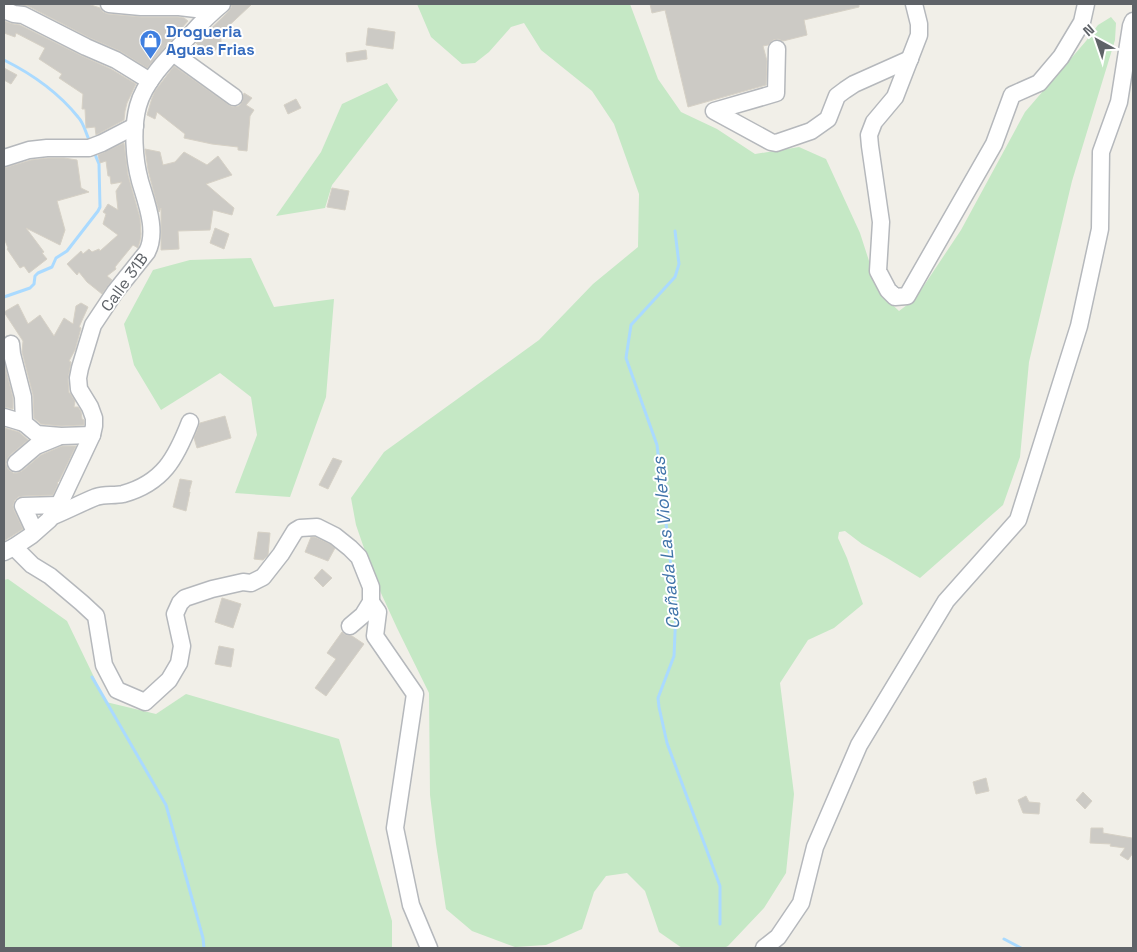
<svg xmlns="http://www.w3.org/2000/svg" width="1137" height="952" font-family="'Space Grotesk',sans-serif">
  <style>
    .green { fill: #c5e8c5 }
    .lines { fill: none; stroke-linecap: round; stroke-linejoin: round }
    .stream { stroke: #aadaff; stroke-width: 3 }
    .building { fill: #cccac5; stroke: #d6d1c6 }
    .minor-casing { stroke: #b5b8bc; stroke-width: 19 }
    .minor { stroke: #fff; stroke-width: 16 }
    .labels { text-anchor: middle; stroke-width: 4; stroke-linejoin: round; paint-order: stroke }
    .shop-label { font-size: 16px; font-weight: bold; fill: #366cbe; stroke: #fff; text-anchor: start }
    .street-label { font-size: 16px; fill: #5f6368; stroke: #fff }
    .water-label { font-size: 18px; font-style: italic; fill: #4174aa; stroke: #fff }
  </style>
  <rect width="100%" height="100%" fill="#f1efe8"/>
  <g class="green">
    <polygon points="417,4 630,4 658,79 681,112 717,129 755,154 799,147 826,159 860,233 879,292 899,311 915,299 961,230 1025,112 1086,41 1098,25 1111,17 1116,23 1115,40 1072,181 1029,362 1020,457 1003,505 920,578 887,558 862,544 845,531 839,532 838,538 847,558 863,604 834,628 808,640 780,683 794,794 786,873 764,908 728,946 724,948 682,948 659,932 645,891 627,873 606,876 594,892 582,929 546,945 515,947 472,931 446,909 436,844 430,795 429,693 397,628 375,580 356,525 351,498 384,452 539,340 593,284 638,247 639,194 614,124 592,91 541,50 524,23 511,27 489,52 475,63 462,64 431,37"/>
    <polygon points="387,83 398,100 332,185 325,208 276,216 321,152 342,104"/>
    <polygon points="251,258 274,307 334,299 326,397 290,497 235,493 257,435 251,397 220,373 161,410 134,365 124,324 153,270 190,260"/>
    <polygon points="8,579 67,621 106,702 156,714 186,694 339,739 392,921 392,948 4,948 4,580"/>
  </g>
  <g class="lines">
    <g class="stream">
      <path d="M4 60C32 74 58 92 78 117 84 123 86 134 90 142"/>
      <polyline points="675,231 679,264 675,277 631,325 626,358 657,445 676,610 674,656 658,698 659,707 667,743 720,886 720,924"/>
      <polyline points="4,297 30,288 34,284 35,276 38,273 52,267 56,258 67,251 98,211 100,207 99,164 94,152"/>
      <polyline points="92,677 166,805 203,938 204,948"/>
      <polyline points="1004,939 1021,948"/>
    </g>
  </g>
  <g class="building">
    <polygon points="15,4 88,4 100,8 103,12 108,14 141,17 178,17 184,18 188,21 147,68 120,51 90,38 28,6"/>
    <polygon points="232,4 252,4 221,33 221,45 213,52 211,49 207,53 196,43 229,11 231,8"/>
    <polygon points="650,4 859,4 859,7 804,20 807,35 783,41 778,39 773,40 768,45 763,46 767,61 766,85 688,107 665,10 652,13"/>
    <polygon points="4,21 13,24 20,25 82,56 111,69 136,84 127,103 125,111 124,120 96,135 95,127 86,128 85,109 82,109 83,94 59,78 62,74 39,59 45,48 16,33 15,37 4,33"/>
    <polygon points="368,28 395,32 393,49 366,45"/>
    <polygon points="366,50 367,59 347,62 346,53"/>
    <polygon points="174,66 229,105 233,107 239,106 242,102 244,93 252,98 246,105 254,110 250,116 247,151 238,150 238,147 212,144 184,138 185,134 157,112 155,119 147,115 152,98 155,91"/>
    <polygon points="4,68 17,75 11,84 4,80"/>
    <polygon points="296,99 301,108 288,114 284,105"/>
    <polygon points="124,143 128,175 140,218 141,234 140,241 138,248 133,245 115,267 116,269 107,276 112,280 102,294 87,282 79,272 77,275 67,264 81,251 83,254 89,249 92,252 99,249 100,251 118,235 103,224 106,214 103,212 108,204 118,210 116,191 122,182 111,184 110,176 108,176 106,161 100,163 98,155"/>
    <polygon points="145,149 160,152 163,165 175,162 184,152 207,165 218,156 232,175 206,184 234,208 232,215 213,210 210,230 178,231 179,249 161,250 161,208 159,212 148,170"/>
    <polygon points="48,158 64,158 77,160 81,188 89,192 57,201 65,230 60,245 26,228 44,252 42,253 47,259 29,273 24,266 20,268 7,249 8,248 4,238 4,168 31,160"/>
    <polygon points="332,188 349,191 345,210 327,207"/>
    <polygon points="215,228 229,234 224,249 210,243"/>
    <polygon points="81,303 88,307 79,327 81,328 75,350 69,361 71,362 68,379 69,393 70,393 75,401 74,407 78,407 81,411 82,419 84,420 84,425 61,426 41,424 34,418 33,395 22,352 23,341 4,312 18,304 28,324 40,315 54,336 64,318 73,324 76,306"/>
    <polygon points="4,362 13,398 13,409 4,407"/>
    <polygon points="225,416 231,438 197,448 194,438 200,423"/>
    <polygon points="5,428 19,432 28,440 10,455 7,459 6,464 8,469 13,473 17,473 22,471 41,455 62,446 76,446 59,481 57,483 58,484 53,495 23,496 18,497 15,500 13,505 14,510 23,529 4,541"/>
    <polygon points="333,458 342,461 328,489 319,485"/>
    <polygon points="180,479 192,481 189,492 190,492 186,511 173,507"/>
    <polygon points="258,532 270,533 268,555 263,560 254,559"/>
    <polygon points="311,537 315,537 330,544 335,548 328,561 305,552"/>
    <polygon points="322,569 332,578 323,587 314,578"/>
    <polygon points="222,598 241,604 233,628 215,622"/>
    <polygon points="342,632 346,635 352,636 364,644 326,696 315,688 336,659 327,653"/>
    <polygon points="219,646 234,649 231,667 215,664"/>
    <polygon points="986,778 989,791 976,794 973,782"/>
    <polygon points="1083,792 1092,801 1085,809 1076,800"/>
    <polygon points="1026,796 1029,802 1040,803 1039,814 1023,813 1018,800"/>
    <polygon points="1091,828 1103,828 1103,833 1132,838 1133,837 1133,853 1128,860 1120,855 1125,848 1110,846 1111,844 1090,843"/>
  </g>
  <g class="lines">
    <defs>
      <g id="minor">
        <polyline points="109,4 141,7 179,7 213,11"/>
        <polyline points="914,4 919,24 919,35 895,97 874,122 869,135 870,146 881,222 878,271 888,290 895,297 907,296 994,144 1012,95 1039,83 1061,57 1082,22 1086,4"/>
        <polyline points="4,10 14,14 23,15 86,47 116,60 150,81"/>
        <polyline points="777,49 776,93 714,111 771,142 776,143 811,131 828,119 837,96 845,90 854,84 910,59"/>
        <polyline points="173,53 234,97"/>
        <polyline points="4,158 29,150 47,148 89,148 102,143 135,126"/>
        <polyline points="11,344 12,354 23,397 24,423 37,434 61,436 92,435"/>
        <polyline points="4,417 24,423"/>
        <polyline points="16,463 36,446 58,437"/>
        <path d="M51 517C66 511 81 503 96 497 105 494 114 496 123 494 163 483 176 458 190 422"/>
        <polyline points="35,532 23,506 59,505"/>
        <polyline points="14,547 32,565 50,576 82,603 96,616 104,665 117,690 145,702 169,680 179,663 182,646 175,614 180,603 185,598 212,589 243,582 251,583 263,577 281,554 295,531 300,528 317,527 335,536 350,548 359,557 371,587 371,602 363,615 350,626"/>
        <path d="M4 552 14 547 32 535 49 520 59 505 92 435 94 426V418L90 407 79 389 78 378 80 368 93 325 115 292 147 252C158 231 146 202 140 181 134 159 132 128 138 106 145 79 173 53 192 33 201 23 211 13 222 4"/>
        <polyline points="371,602 378,612 375,636 415,694 395,828 411,905 429,948"/>
        <polyline points="764,948 778,937 801,903 815,847 859,745 946,601 1018,520 1079,326 1100,229 1101,152 1119,102 1131,26 1133,21"/>
      </g>
    </defs>
    <use href="#minor" class="minor-casing"/>
    <use href="#minor" class="minor"/>
  </g>
  <defs>
    <symbol id="shop-pin" viewBox="-11 -11 22 30"><path d="M0 17L-7.5 6A9.5 9.5 0 1 1 7.5 6Z" fill="#3f7fe0" stroke="#fff"/><path d="M-5-2.5h2.3a2.7 3.5 0 0 1 5.4 0H5L5.5 6h-11ZM-1.5-2.5h3a1.5 2.3 0 0 0-3 0Z" fill="#fff"/></symbol>
  </defs>
  <g fill-rule="evenodd">
    <use href="#shop-pin" x="138" y="28" width="25" height="34"/>
  </g>
  <g class="labels">
    <g class="shop-label">
      <text x="166" y="37">Drogueria<tspan x="166" dy="18">Aguas Frias</tspan></text>
    </g>
    <g class="street-label">
      <text transform="translate(124 282) rotate(-54)" y="6">Calle 31B</text>
    </g>
    <g class="water-label">
      <text transform="translate(666 543) rotate(-95)" y="6">Cañada Las Violetas</text>
    </g>
  </g>
  <rect width="1137" height="952" fill="none" stroke="#5f6368" stroke-width="10"/>
  <g transform="translate(1097 40) rotate(320)" stroke="#ffffff" stroke-width="4" paint-order="stroke">
  <path d="M0-4L9 19L0 12L-9 19Z" fill="#5f6368"/>
  <text y="-8" font-size="14" font-weight="bold" text-anchor="middle" fill="#5f6368">N</text>
  </g>
</svg>
